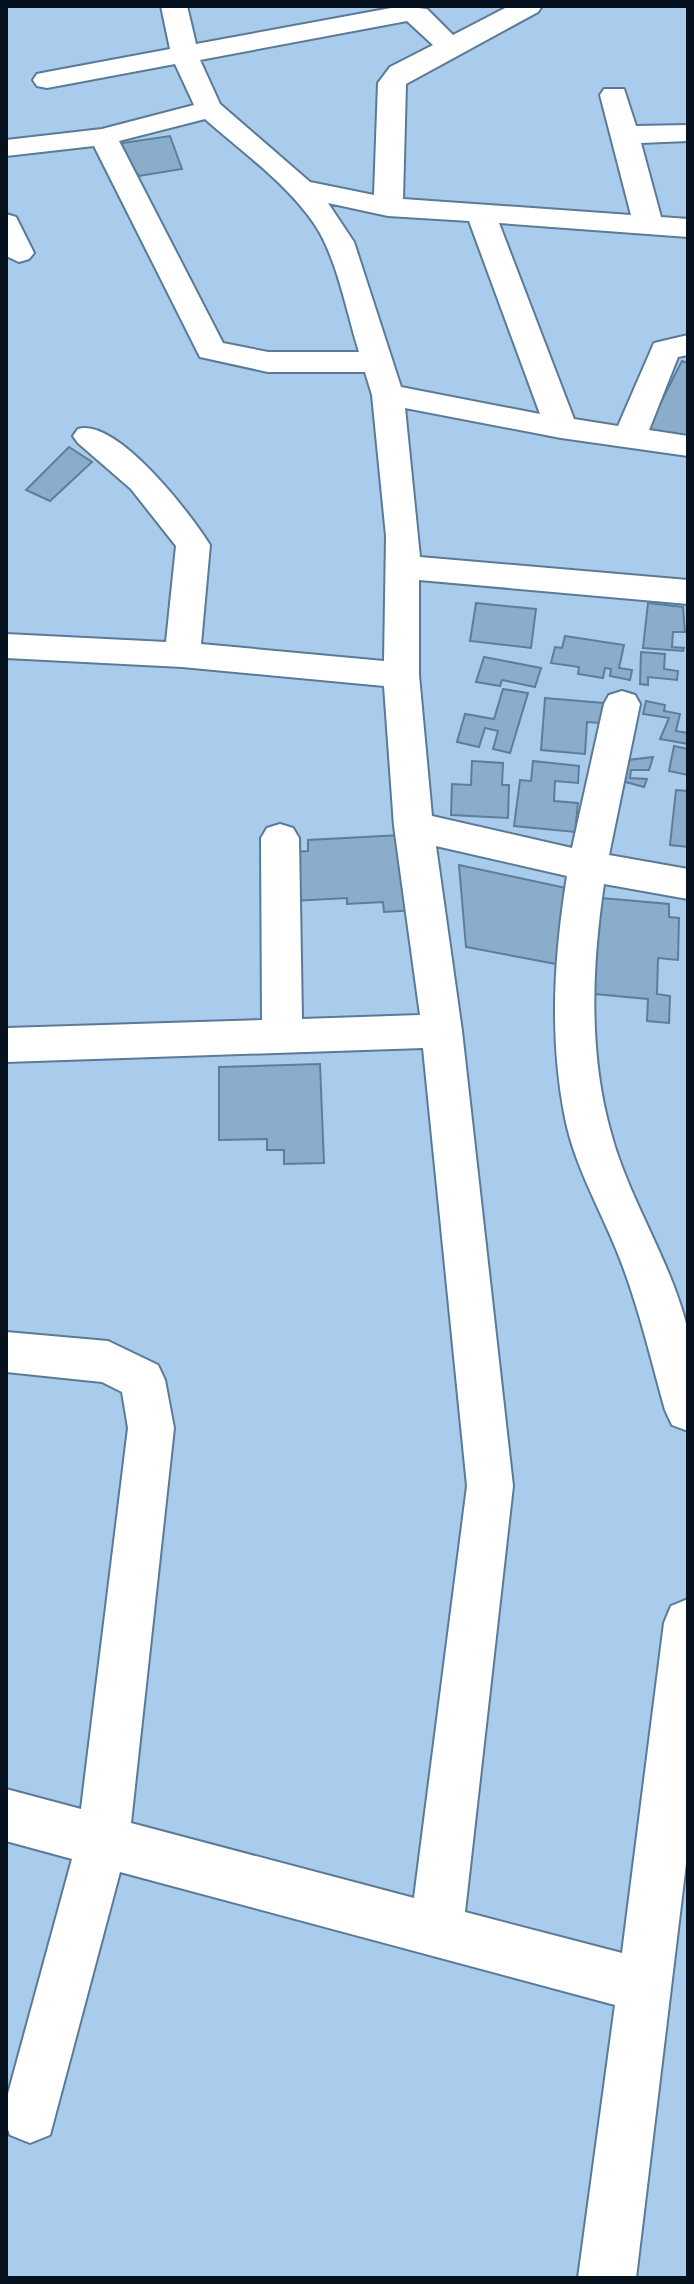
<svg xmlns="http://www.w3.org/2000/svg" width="694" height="2284" font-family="Manrope,sans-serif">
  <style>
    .building { fill: #8badcc; stroke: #5d7e9b; stroke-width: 2 }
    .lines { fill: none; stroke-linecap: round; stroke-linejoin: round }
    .minor-casing { stroke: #5a7a98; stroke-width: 4 }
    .minor { fill: #fff; fill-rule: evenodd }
  </style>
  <rect width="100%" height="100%" fill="#a9ccec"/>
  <g class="building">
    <polygon points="170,136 182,169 139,176 116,144"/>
    <polygon points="682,361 688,363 688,440 645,433"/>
    <polygon points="69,447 92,462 50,501 26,490"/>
    <polygon points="476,603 536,609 531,648 470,641"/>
    <polygon points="648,603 683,607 685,632 673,632 672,647 684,648 683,651 643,648"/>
    <polygon points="565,636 624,645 619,668 632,670 630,680 610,676 611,669 605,668 603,678 578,674 579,667 551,663 555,647 562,648"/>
    <polygon points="641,652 665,654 664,669 678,671 677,680 648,677 648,685 640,684"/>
    <polygon points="484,657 541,668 535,687 502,680 500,686 476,682"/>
    <polygon points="503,689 528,693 510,753 493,749 498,731 485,728 479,747 457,742 465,714 494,719"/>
    <polygon points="545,698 615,704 613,724 587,722 585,754 541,750"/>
    <polygon points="646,701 665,705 664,711 680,714 676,731 688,733 688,744 660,739 669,718 643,714"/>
    <polygon points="674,746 688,749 688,775 669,771"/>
    <polygon points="653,757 649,770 631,770 630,778 647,779 644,787 622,781 628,760"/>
    <polygon points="472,761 503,763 502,785 509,785 508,818 451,815 452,784 471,785"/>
    <polygon points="533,761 579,766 578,783 555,781 554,801 578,803 575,832 514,826 520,780 531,781"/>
    <polygon points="676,790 688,791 688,847 670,845"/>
    <polygon points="401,835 417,910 384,912 383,902 347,904 347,898 292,901 289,852 308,851 308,840"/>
    <polygon points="459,865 566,888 556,964 466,947"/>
    <polygon points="590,897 669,904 669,917 679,918 678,960 658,958 657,994 670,996 669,1023 647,1021 648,999 584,993"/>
    <polygon points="320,1064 324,1163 284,1164 284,1150 267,1150 267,1139 219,1140 219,1067"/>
  </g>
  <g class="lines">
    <defs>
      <g id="minor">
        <path d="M161 6H187L196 44 402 6 427 9 453 35 509 6H542L538 12 406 84 403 199 631 215 600 95 604 89H624L636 126 688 125V141L641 143 661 217 688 219V237L499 223 574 419 618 426 654 343 688 335V355L678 357 649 430 688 436V456L561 438 405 408 420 557 688 580V604L419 580V675L432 816 572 848 604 704 609 695 622 691 635 695 640 704 609 855 688 869V899L604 884C592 966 588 1052 611 1133 629 1200 670 1259 687 1327 694 1358 688 1399 688 1431L672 1425 665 1410C651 1360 639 1308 620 1259 602 1212 575 1168 565 1118 549 1037 554 957 567 876L436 846 462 1031 513 1486 465 1912 622 1953 664 1623 671 1606 688 1599V1847L636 2278H578L615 2005 120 1872 50 2135 30 2143 10 2135 6 2124V2101L72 1859 6 1841V1789L81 1809 128 1428 122 1392 102 1382 6 1372V1332L108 1341 158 1365 165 1380 174 1428 131 1823 414 1898 467 1486 423 1048 6 1062V1028L262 1020 261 838 267 828 280 824 293 828 299 838 302 1019 420 1015 394 826 384 686 182 667 6 658V634L166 642 176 546 131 489 78 443 73 436 78 429C117 418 190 513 210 545L201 644 384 661 386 536 372 395 365 372H268L200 357 94 146 6 156V140L102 129 194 105 175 64 47 88 37 86 33 80 37 74 47 72 170 49ZM407 21 433 45 390 67 378 83 374 195 310 182 220 104 200 60ZM205 119C242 152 287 183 315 225 337 258 347 314 359 352H268L223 343 119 141ZM328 203 388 216 469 221 540 414 401 387 354 242Z"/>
        <polygon points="6,214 16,217 34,253 29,259 19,262 6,256"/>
      </g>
    </defs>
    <use href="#minor" class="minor-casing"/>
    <use href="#minor" class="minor"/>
  </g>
  <rect width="694" height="2284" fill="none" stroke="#05111c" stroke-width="16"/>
</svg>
